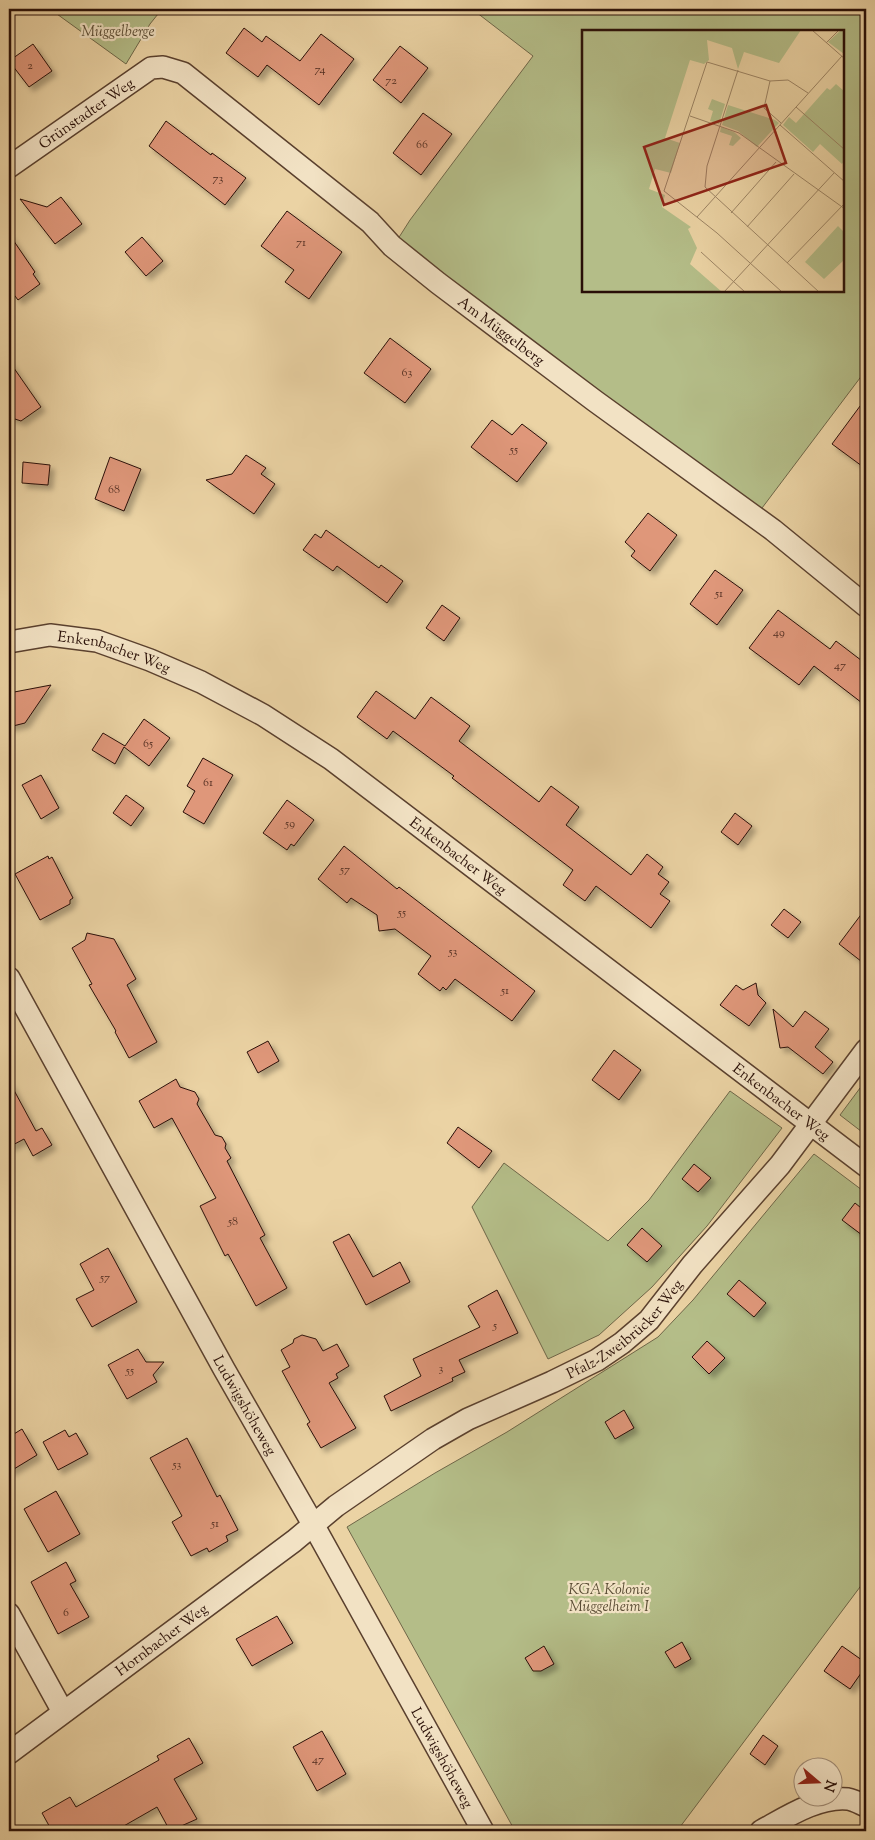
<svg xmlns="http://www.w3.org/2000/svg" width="875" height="1840" font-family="'Sorts Mill Goudy',serif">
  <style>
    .green { fill: #b4bd88; stroke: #6e6648; fill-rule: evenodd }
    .building { fill: #df977a; stroke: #290f07; filter: url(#shadow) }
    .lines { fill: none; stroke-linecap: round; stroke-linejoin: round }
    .minor-casing { stroke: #5a402e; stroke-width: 24 }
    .minor { stroke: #f2e2c4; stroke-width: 21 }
    .labels { text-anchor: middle; stroke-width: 4.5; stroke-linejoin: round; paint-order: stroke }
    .number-label { font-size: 12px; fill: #563124 }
    .park-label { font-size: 15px; font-style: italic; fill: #5a4c34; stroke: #f2e2c4 }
    .street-label { font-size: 15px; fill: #290f07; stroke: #f2e2c4 }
    .inset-road { fill: none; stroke: #9d8565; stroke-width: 1 }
    .view { fill: #8f2418; fill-opacity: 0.15; stroke: #8f2418; stroke-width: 2.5 }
    .inset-edge { fill: none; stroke: #290f07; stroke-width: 2.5 }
  </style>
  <defs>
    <filter id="shadow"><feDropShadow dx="4.5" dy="4.5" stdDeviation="2.5" flood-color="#0004"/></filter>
  </defs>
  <rect width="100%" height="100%" fill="#ebd3a4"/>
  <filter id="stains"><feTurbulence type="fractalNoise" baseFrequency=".004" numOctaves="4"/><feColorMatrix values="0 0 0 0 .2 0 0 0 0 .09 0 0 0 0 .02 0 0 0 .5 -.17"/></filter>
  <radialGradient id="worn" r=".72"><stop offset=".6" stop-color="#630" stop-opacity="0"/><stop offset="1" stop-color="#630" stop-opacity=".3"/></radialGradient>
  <g class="green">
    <polygon points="50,9 162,9 150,24 126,64"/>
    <path d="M472 9H866V370L759 512 396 242 410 220 533 56ZM584 31H844V291H584Z"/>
    <polygon points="866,1080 866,1135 840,1115"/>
    <polygon points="730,1091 782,1128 707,1226 652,1287 599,1335 548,1359 472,1207 504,1163 608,1241 649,1200"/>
    <polygon points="814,1154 866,1193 866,1579 677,1831 515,1831 347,1527 435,1473 507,1432 658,1337 693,1300"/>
  </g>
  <g class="building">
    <polygon points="244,28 262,42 266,36 300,61 321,34 354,59 319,105 267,65 258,77 226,53"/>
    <polygon points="33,44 52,71 29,87 9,61"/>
    <polygon points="400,46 428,68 401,103 373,80"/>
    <polygon points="423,113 452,134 421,175 393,153"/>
    <polygon points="166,121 211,155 212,153 246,178 225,205 149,146"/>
    <polygon points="61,197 82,224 55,244 20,199 47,207"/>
    <polygon points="287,211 342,252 309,299 285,282 294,270 261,246"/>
    <polygon points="9,234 35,272 33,274 40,284 18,300 9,288"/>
    <polygon points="142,237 163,261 146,276 125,252"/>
    <polygon points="390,338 431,369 405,403 364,373"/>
    <polygon points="9,361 41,407 21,421 9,417"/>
    <polygon points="866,398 866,469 832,444"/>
    <polygon points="492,420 512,435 522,424 547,443 517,482 471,447"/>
    <polygon points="246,455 266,468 261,474 275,484 254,514 206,480 232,474"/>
    <polygon points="110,457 141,469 124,511 95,499"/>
    <polygon points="23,462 50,465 48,485 22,483"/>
    <polygon points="648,513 677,535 650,571 631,556 635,551 625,542"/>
    <polygon points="326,530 379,568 381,565 403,581 387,603 337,566 333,571 303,550 315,534 321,538"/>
    <polygon points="715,570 743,590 717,625 690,604"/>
    <polygon points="442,605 460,618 444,641 426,628"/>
    <polygon points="778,610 830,649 836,641 866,664 866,706 814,666 799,685 749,648"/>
    <polygon points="51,685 25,723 9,727 9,693"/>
    <polygon points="376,691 415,719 431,697 470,726 459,741 539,802 551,786 579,807 566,825 631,875 647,854 663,867 658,874 669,882 660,894 670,901 651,928 596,886 585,901 563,885 573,870 452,778 454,776 393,731 387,739 357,717"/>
    <polygon points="144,719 170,738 149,766 124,747 115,764 92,750 103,733 125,746"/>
    <polygon points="203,758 233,775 204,824 183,812 195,791 187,786"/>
    <polygon points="41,775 59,808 41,819 22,785"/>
    <polygon points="126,795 144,808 131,826 113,813"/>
    <polygon points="287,800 314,820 294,846 291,844 287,850 263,833"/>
    <polygon points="735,813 752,826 738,845 721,832"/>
    <polygon points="344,846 397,889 399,887 535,991 512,1021 455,979 446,990 443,987 440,991 418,974 431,956 395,929 379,931 377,915 351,898 347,903 318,879"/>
    <polygon points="48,856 49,859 52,857 73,898 70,900 70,904 40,920 15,874"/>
    <polygon points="866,908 866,965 839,944"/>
    <polygon points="784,909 801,922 788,938 771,925"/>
    <polygon points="87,933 114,939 136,979 127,985 157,1042 129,1058 115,1032 116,1031 89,985 92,984 72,948 85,940"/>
    <polygon points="756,983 758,995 766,1003 749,1026 720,1005 736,985 743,990"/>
    <polygon points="773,1009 793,1027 805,1011 829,1029 815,1047 833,1062 823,1074 788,1047 780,1048"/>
    <polygon points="268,1041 279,1061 258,1073 247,1052"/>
    <polygon points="614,1050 641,1070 619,1100 592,1080"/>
    <polygon points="176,1079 180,1087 195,1092 199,1099 197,1104 215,1135 222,1137 226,1144 225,1148 231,1158 227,1161 265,1235 260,1238 287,1288 256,1306 228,1254 225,1256 200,1206 216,1198 172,1118 154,1128 139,1101"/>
    <polygon points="9,1081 36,1131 42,1128 52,1145 33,1156 24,1139 9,1147"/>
    <polygon points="458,1127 492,1151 479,1168 447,1143"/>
    <polygon points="694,1164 711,1178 698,1192 682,1179"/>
    <polygon points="855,1203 866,1212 866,1238 842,1220"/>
    <polygon points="642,1228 662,1246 647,1262 627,1245"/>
    <polygon points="349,1234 373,1277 400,1262 410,1282 366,1305 333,1242"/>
    <polygon points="108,1248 137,1302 92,1327 76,1299 94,1290 80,1264"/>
    <polygon points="739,1280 766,1303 754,1317 727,1294"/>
    <polygon points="497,1290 518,1333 459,1360 465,1372 452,1378 453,1381 391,1411 384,1396 421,1376 413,1359 480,1327 468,1306"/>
    <polygon points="302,1335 316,1339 323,1351 337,1344 349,1366 336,1374 338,1378 329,1383 356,1428 321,1448 307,1424 310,1422 282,1371 290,1367 281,1350 293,1343 294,1339"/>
    <polygon points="707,1341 725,1358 709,1374 692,1357"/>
    <polygon points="138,1349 146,1362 164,1362 153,1375 157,1382 127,1399 108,1365"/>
    <polygon points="624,1410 634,1428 615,1439 605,1422"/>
    <polygon points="22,1429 37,1455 9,1472 9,1437"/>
    <polygon points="65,1430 69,1437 76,1433 88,1454 58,1470 43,1442"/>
    <polygon points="187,1438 217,1497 220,1495 238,1530 226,1536 228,1541 209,1552 207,1548 191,1556 172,1522 182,1516 150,1458"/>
    <polygon points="56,1491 80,1534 48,1552 24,1509"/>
    <polygon points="66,1562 76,1581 70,1584 89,1617 58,1634 31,1582"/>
    <polygon points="277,1616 293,1643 252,1666 236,1639"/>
    <polygon points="682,1642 691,1659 675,1668 665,1652"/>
    <polygon points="544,1646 554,1664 541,1671 533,1671 525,1658"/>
    <polygon points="842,1646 866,1663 866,1666 850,1689 824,1671"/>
    <polygon points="322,1731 346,1774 317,1791 293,1747"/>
    <polygon points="763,1735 778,1746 765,1765 750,1754"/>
    <polygon points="189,1738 203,1763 174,1779 197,1819 170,1831 157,1807 115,1831 52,1831 42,1813 70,1797 76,1807 159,1760 157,1756"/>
  </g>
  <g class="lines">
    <defs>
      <g id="minor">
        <path id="s1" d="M9 167 151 68 163 67 183 73 370 222 392 246 438 283 595 401 773 530 866 606"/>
        <path id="s2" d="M9 642 50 635 97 641 150 660 201 682 263 715 331 759 866 1166"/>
        <path id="s3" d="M9 978 224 1369 314 1526 483 1831"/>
        <polyline points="9,1614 63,1712"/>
        <path id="s4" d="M9 1753 294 1541 336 1506 433 1439 468 1419 552 1382 597 1360 622 1343 649 1320 692 1265 780 1165 866 1050"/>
        <path d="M761 1831C785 1818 818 1796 848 1799 854 1800 861 1804 866 1806"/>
      </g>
    </defs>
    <use href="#minor" class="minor-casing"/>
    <use href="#minor" class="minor"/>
  </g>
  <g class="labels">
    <g class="number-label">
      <text x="30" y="69">2</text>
      <text x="320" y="73">74</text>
      <text x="391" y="84">72</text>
      <text x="422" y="148">66</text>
      <text x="218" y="182">73</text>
      <text x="301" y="246">71</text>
      <text x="407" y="376">63</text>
      <text x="514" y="453">55</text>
      <text x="114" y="493">68</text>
      <text x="719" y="597">51</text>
      <text x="779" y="636">49</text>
      <text x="840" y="669">47</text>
      <text x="148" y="747">65</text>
      <text x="208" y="786">61</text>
      <text x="290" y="827">59</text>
      <text x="345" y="873">57</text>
      <text x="402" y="916">55</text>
      <text x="453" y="955">53</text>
      <text x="505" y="994">51</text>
      <text x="233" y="1225">58</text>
      <text x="105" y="1281">57</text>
      <text x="495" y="1329">5</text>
      <text x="441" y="1372">3</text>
      <text x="130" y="1374">55</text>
      <text x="177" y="1468">53</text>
      <text x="215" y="1527">51</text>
      <text x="66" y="1616">6</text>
      <text x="318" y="1763">47</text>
    </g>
    <g class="park-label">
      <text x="118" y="36">Müggelberge</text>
      <text x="609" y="1594">KGA Kolonie<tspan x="609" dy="17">Müggelheim I</tspan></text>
    </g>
    <g class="street-label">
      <text dy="5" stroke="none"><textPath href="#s1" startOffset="94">Grünstadter Weg</textPath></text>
      <text dy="5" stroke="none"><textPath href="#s1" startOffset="616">Am Müggelberg</textPath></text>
      <text dy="5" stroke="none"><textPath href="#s2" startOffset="108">Enkenbacher Weg</textPath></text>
      <text dy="5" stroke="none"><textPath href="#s2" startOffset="512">Enkenbacher Weg</textPath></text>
      <text dy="5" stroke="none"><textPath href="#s2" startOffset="918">Enkenbacher Weg</textPath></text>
      <text dy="5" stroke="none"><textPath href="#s4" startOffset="751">Pfalz-Zweibrücker Weg</textPath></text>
      <text dy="5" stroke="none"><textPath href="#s3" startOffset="488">Ludwigshöheweg</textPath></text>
      <text dy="5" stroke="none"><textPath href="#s4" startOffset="190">Hornbacher Weg</textPath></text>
      <text dy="5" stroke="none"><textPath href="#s3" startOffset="892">Ludwigshöheweg</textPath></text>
    </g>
  </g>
  <g transform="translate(582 30)">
    <rect width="262" height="262" fill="#ebd3a4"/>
    <path d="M0 0H219L197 33 162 22 156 39 150 18 125 10 127 30 122 34 108 30 83 108 98 113 89 143 73 139 67 159 83 165 80 177 109 197 106 199 115 218 108 234 140 262H0ZM259 0H262V24L246 12ZM254 54 262 61V131L260 134 238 114 231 122 201 95 207 87 214 93 245 58 248 60ZM130 69 143 74 137 94 128 91 131 81 126 79ZM146 75 193 90 197 93 175 117 156 101 140 95ZM139 97 152 102 159 108 151 116 147 115 150 106 138 102ZM256 196 262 202V230L242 249 223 232Z" fill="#b4bd88"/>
    <path class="inset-road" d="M230 0 263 29M244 13 257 0M156 40 125 136 123 157 237 262M188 51 182 78 199 93M214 77 263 120M108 86 157 103 263 179M198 95 263 152M149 183 194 132M115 187 260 26M165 197 212 144M119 222 163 262M205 233 263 173M142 262 252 143M200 262 135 203 82 161 125 32 188 51 206 50 226 63"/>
    <path class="view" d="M184 75 204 133 82 175 62 117Z"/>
    <rect width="262" height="262" class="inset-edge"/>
  </g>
  <rect width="875" height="1840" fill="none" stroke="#ebd3a4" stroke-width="30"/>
  <rect x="10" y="10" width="855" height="1820" fill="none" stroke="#290f07" stroke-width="2.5"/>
  <rect x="15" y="15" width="845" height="1810" fill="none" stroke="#290f07"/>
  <g transform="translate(818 1782) rotate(109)"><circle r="24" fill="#f2e2c4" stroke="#a28e78"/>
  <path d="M0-4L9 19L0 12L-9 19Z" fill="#8f2418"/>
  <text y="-8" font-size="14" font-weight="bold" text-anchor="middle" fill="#290f07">N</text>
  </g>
  <rect width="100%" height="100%" filter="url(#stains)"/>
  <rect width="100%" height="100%" fill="url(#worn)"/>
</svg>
